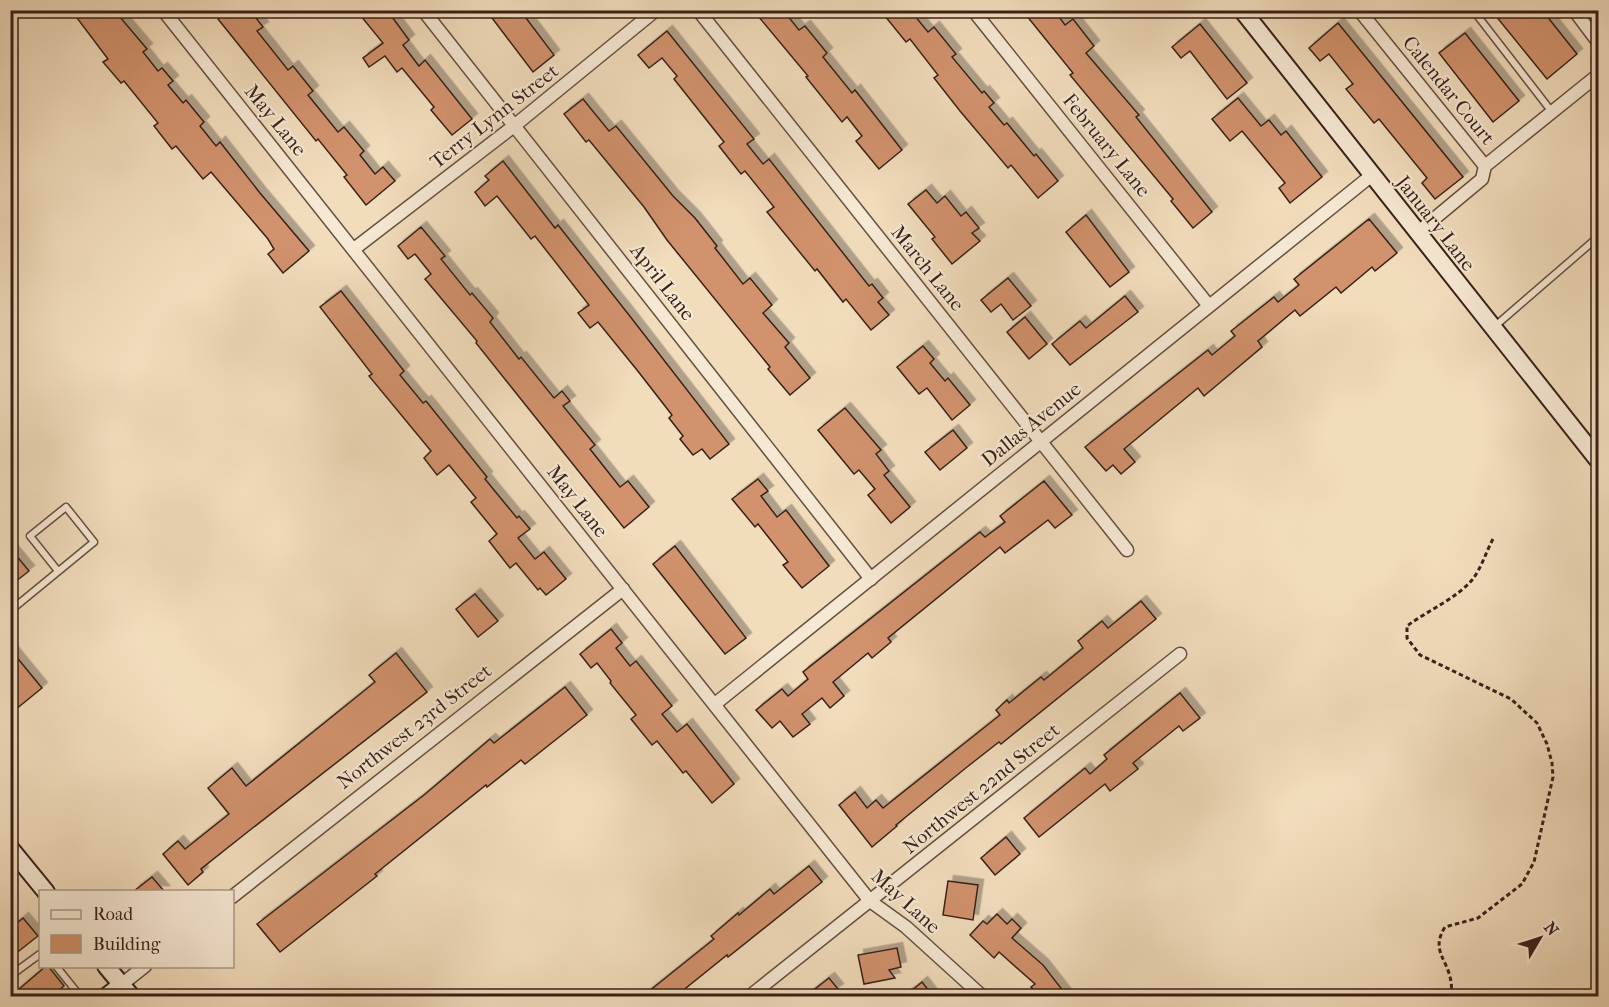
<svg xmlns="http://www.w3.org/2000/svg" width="1609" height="1007" font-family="'IM FELL French Canon',serif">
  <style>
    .building { fill: #d1926d; stroke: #382118; stroke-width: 1.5; filter: url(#shadow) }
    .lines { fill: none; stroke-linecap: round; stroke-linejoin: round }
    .lane-casing { stroke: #665041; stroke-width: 9 }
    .street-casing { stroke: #665041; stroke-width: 15 }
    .secondary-casing { stroke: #382118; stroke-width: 20 }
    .path { stroke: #382118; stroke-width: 3; stroke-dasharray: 4.5 3; stroke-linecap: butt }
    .lane { stroke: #f6e8d3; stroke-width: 6 }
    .street { stroke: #f6e8d3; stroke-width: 12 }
    .secondary { stroke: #f6e8d3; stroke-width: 16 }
    .labels { text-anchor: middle; stroke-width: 4.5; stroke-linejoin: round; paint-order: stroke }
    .street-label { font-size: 20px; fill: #382118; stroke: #f6e8d3 }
  </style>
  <defs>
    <filter id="shadow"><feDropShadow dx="5.5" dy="-5.5" stdDeviation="0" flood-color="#0004"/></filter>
  </defs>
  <rect width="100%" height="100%" fill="#f1dcbc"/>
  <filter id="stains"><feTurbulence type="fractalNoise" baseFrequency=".00333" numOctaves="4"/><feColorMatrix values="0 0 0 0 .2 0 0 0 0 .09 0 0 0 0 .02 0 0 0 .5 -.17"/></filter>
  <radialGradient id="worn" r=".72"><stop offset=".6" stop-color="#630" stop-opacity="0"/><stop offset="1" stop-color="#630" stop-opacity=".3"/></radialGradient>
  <g class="building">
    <polygon points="71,10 114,10 147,49 143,52 158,71 162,68 173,81 168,85 183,103 186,100 204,122 200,126 216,146 220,142 260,193 309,251 283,273 268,254 274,249 268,239 211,172 203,179 176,146 172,149 154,126 158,123 124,81 121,83 103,62 108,59"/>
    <polygon points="228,10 250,10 263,27 257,31 288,70 293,66 313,91 308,95 338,132 344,127 364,151 360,155 375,174 383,167 395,181 366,205 344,177 347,175 318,139 316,141 218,19"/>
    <polygon points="356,10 387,10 409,40 403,45 419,66 425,60 472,119 452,135 431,110 434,107 402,68 397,72 385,56 369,67 363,58 383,43"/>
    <polygon points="486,10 520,10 554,55 533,72"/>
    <polygon points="753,10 783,10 799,30 805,26 827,53 823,57 852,93 855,90 902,150 879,169 856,141 862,136 847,117 842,122 806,77 808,76"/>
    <polygon points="880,10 910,10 928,32 934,27 956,54 952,57 982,93 984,91 994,103 989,107 1004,125 1007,123 1034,156 1036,154 1058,181 1038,198 1011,165 1008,168 960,111 934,78 938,75 910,39 906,42"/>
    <polygon points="1022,10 1054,10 1065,25 1073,19 1094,46 1086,53 1139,115 1136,117 1212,212 1193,228 1171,201 1173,199 1070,75 1073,73"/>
    <polygon points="1491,10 1542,10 1577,54 1547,79"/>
    <polygon points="1338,23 1463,177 1435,199 1422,183 1427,178 1379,119 1374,123 1346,89 1353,84 1329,54 1320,61 1309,48"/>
    <polygon points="1200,24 1247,83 1227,99 1190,51 1181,58 1172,47"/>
    <polygon points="667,31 754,139 747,144 763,164 769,159 869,286 872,284 883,298 878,302 889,315 871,330 846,299 843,302 817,269 815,271 767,212 774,207 745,171 741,174 719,146 724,142 674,79 677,76 662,58 649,68 638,55"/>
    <polygon points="1465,33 1519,101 1493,122 1439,53"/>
    <polygon points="1238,98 1261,126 1269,120 1281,135 1286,131 1322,177 1290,203 1279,188 1285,183 1242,131 1230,141 1212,119"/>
    <polygon points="583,99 609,131 616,126 673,196 695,218 717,246 715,248 743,284 750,278 772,305 763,313 789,343 785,347 810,378 790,395 768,369 770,367 667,240 644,207 589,140 586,142 564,114"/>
    <polygon points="503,161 555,228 558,225 629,315 729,444 710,459 702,449 693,455 680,439 683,436 669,418 672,415 637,370 598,322 590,328 578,313 589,305 535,236 531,239 497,196 485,206 475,192 489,180 485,176"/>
    <polygon points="926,190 937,203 945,196 961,216 966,212 979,228 972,233 980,241 952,264 932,239 935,237 908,204"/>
    <polygon points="1086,215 1129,272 1110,287 1066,232"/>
    <polygon points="1369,219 1397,253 1375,271 1372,267 1341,293 1336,287 1300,316 1295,310 1258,341 1262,347 1223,380 1204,396 1198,388 1124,449 1135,462 1121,474 1113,465 1106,471 1085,447 1208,350 1212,355 1235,336 1231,331 1274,297 1278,302 1299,285 1294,279"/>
    <polygon points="421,227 445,256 441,259 470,295 472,293 493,318 490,322 519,359 521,357 554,398 562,391 570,401 563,406 595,445 590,449 620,487 628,481 649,507 624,528 476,343 477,341 425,279 431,274 415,254 408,259 398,246"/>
    <polygon points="1008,278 1031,306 1013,320 1001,304 991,312 981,300"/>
    <polygon points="341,291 404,371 400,375 423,403 426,401 487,477 485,479 517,518 519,516 530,529 518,538 535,559 544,552 566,579 546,595 540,588 538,590 516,563 510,568 489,541 497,534 471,502 476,498 449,465 437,475 424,458 431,451 369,376 372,374 320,307"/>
    <polygon points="1125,296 1138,312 1070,365 1052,344 1080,321 1086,328"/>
    <polygon points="1025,317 1047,344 1029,359 1007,332"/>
    <polygon points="923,346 934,359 930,363 945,381 948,378 970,405 952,420 927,388 919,394 897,367"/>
    <polygon points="845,408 881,450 876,454 889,471 884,475 910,507 891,523 868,495 875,489 859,470 854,474 818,430"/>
    <polygon points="953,430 967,448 940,470 925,452"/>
    <polygon points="758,479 768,491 761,496 777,517 786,510 829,566 802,588 783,565 788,562 758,524 755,527 732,499"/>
    <polygon points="1044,481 1072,515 1055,528 1048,520 1005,553 1000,547 888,638 891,642 872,658 868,653 833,682 844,696 830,708 822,698 802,714 810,724 793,737 780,721 772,728 756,710 782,689 788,696 808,679 803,672 980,532 985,537 1005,522 1000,516"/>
    <polygon points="675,546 746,638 725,654 653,564"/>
    <polygon points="10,548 29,571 10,586"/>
    <polygon points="475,594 498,621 478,637 456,609"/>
    <polygon points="1141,601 1156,619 1001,744 999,742 967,767 896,825 897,826 872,847 839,805 855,792 867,808 876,800 883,808 1000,715 996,710 1007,700 1009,703 1041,677 1044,680 1083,648 1078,641 1102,621 1108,628"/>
    <polygon points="611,629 622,643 616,648 630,666 636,661 672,706 662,714 677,732 687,724 734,784 712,803 686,771 683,773 657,741 652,745 631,719 636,715 610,683 611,681 597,663 591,668 580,654"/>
    <polygon points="10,649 42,688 10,714"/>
    <polygon points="396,653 427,692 245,834 201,869 203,872 188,885 163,854 178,841 185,849 229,814 208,788 232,768 246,786 375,682 369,675"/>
    <polygon points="565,687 587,715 525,764 521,760 487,787 486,785 375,874 377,876 280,952 257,924 424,795 490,739 494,743"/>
    <polygon points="1180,693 1200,718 1183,731 1179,726 1133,763 1138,769 1110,791 1105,784 1039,837 1024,818 1085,768 1090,774 1107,759 1104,755"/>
    <polygon points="1006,837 1020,854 995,875 981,858"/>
    <polygon points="809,866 822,882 728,957 727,955 676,996 643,996 714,939 711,936 738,913 739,915 770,889 774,894"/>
    <polygon points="152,877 164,891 134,891"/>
    <polygon points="948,881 978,885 973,920 943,915"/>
    <polygon points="997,914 1007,924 1012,919 1021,928 1012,938 1043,965 1067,996 1039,996 1031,987 1035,984 999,952 994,958 970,935 983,921 987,924"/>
    <polygon points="23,918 38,936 10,958 10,929"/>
    <polygon points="897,948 901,967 889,970 895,978 864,984 858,955"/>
    <polygon points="46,966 48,966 64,986 51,996 11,996"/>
    <polygon points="829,978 838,989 828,996 806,996"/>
    <polygon points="922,982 933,996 904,996 916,987"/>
  </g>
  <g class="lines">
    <defs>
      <g id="lane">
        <polyline points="1473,10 1552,112"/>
        <polyline points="1592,243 1598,251"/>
        <polyline points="1494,327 1598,237"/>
        <polyline points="10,611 94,542 66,507 30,536 58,571"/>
        <polyline points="56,966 80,996"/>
        <polyline points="10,976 40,954"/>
      </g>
      <g id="street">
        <polyline points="163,10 870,901 906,927 982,996"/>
        <polyline points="423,10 871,579"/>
        <polyline points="698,10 1127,550"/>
        <polyline points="973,10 1209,306"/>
        <polyline points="1359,10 1485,166"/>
        <polyline points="1574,10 1598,42"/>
        <polyline points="1417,233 1482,179 1485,166 1598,75"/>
        <polyline points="354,249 514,126 656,10"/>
        <polyline points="715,704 1372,175"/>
        <polyline points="232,897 623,589"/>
        <polyline points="121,985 145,966"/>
        <polyline points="750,996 1180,654"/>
      </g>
      <g id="secondary">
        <polyline points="1242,10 1598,460"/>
        <polyline points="10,848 46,892"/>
        <polyline points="106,966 131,996"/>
        <polyline points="107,996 121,985"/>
      </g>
    </defs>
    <use href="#lane" class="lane-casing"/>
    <use href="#street" class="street-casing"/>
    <use href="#secondary" class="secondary-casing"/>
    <path class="path" d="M1451 996C1451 992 1452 986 1451 982 1448 959 1430 951 1445 927L1478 918 1522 884 1534 862 1553 777 1552 763 1547 744 1537 723 1511 699 1420 655 1407 638V626C1427 611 1457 598 1472 580 1481 569 1486 552 1493 539"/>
    <use href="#lane" class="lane"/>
    <use href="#street" class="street"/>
    <use href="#secondary" class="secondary"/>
  </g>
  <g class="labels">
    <g class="street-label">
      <text transform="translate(1449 90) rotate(51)" y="7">Calendar Court</text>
      <text transform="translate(494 116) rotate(-38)" y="7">Terry Lynn Street</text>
      <text transform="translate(276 120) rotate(51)" y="7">May Lane</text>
      <text transform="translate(1107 145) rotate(51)" y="7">February Lane</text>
      <text transform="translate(1436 223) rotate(52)" y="7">January Lane</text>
      <text transform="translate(928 268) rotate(51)" y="7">March Lane</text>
      <text transform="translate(663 282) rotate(52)" y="7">April Lane</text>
      <text transform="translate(1031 424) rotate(-39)" y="7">Dallas Avenue</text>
      <text transform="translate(578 501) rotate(52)" y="7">May Lane</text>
      <text transform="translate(414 726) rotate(-38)" y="7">Northwest 23rd Street</text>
      <text transform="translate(981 788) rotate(-39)" y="7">Northwest 22nd Street</text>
      <text transform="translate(906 901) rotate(42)" y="7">May Lane</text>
    </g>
  </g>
  <rect width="1609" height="1007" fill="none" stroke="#f1dcbc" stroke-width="36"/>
  <rect x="12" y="12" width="1585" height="983" fill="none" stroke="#382118" stroke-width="3"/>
  <rect x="18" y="18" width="1573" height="971" fill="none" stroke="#382118" stroke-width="1.5"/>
  <rect x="39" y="890" width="195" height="78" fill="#f6e8d3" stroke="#aa9888" stroke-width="1.5"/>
  <rect x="51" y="910" width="30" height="9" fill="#f6e8d3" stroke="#aa9888" stroke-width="1.5"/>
  <text x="93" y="920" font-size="18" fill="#382118">Road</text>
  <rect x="51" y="935" width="30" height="18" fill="#d1926d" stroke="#aa9888" stroke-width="1.5"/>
  <text x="93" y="950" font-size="18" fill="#382118">Building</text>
  <g transform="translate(1540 938) rotate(51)" stroke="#f6e8d3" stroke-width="4.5" paint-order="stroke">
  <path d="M0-4.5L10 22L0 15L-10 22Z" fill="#382118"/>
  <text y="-9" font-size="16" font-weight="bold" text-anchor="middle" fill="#382118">N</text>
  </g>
  <rect width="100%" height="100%" filter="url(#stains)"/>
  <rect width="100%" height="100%" fill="url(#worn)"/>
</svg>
